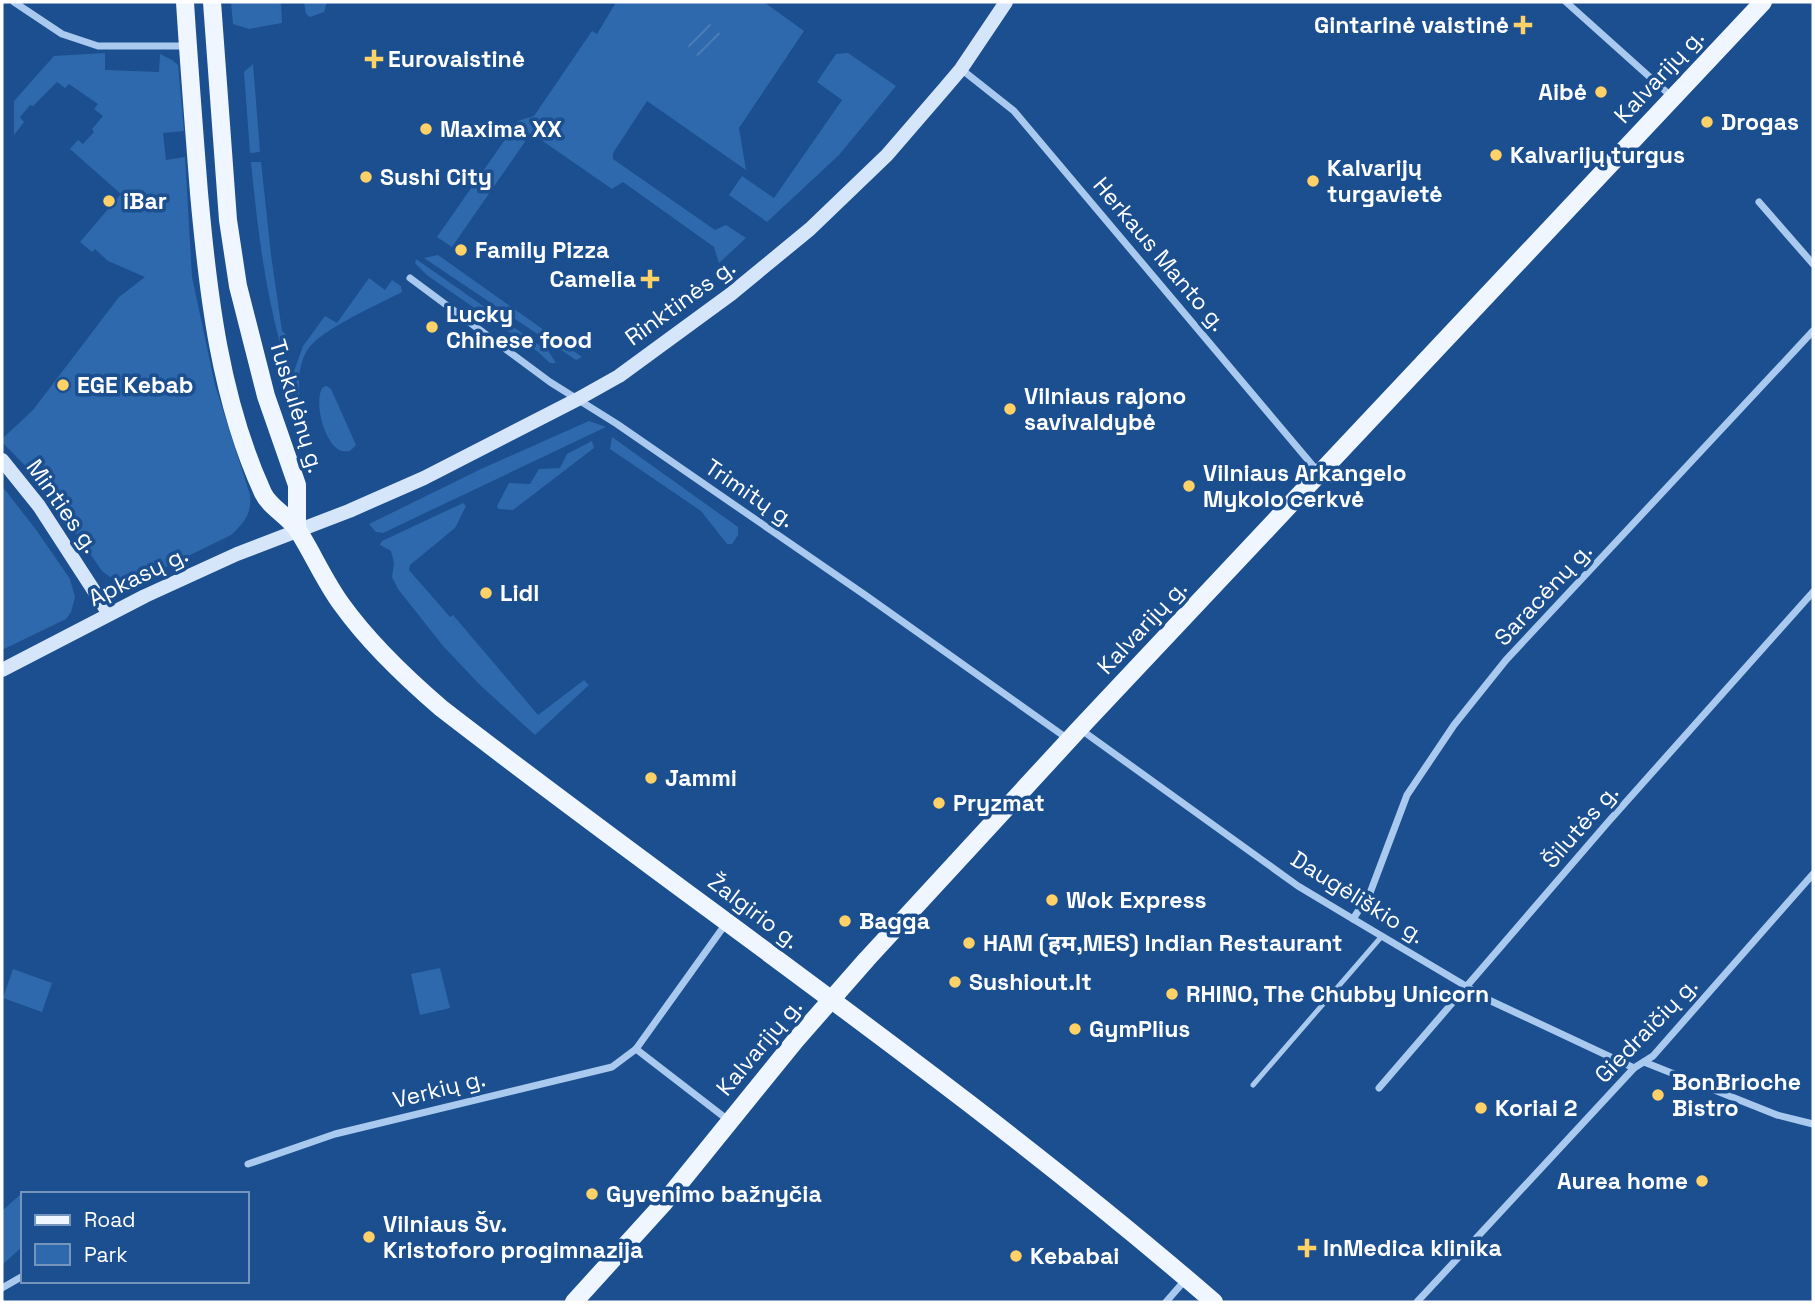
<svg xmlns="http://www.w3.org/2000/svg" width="1815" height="1304" font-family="'Space Grotesk','Noto Sans Devanagari',sans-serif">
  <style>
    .green { fill: #2e69ad }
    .garden { fill: url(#garden-furrows) }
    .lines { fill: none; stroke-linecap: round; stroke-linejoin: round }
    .service { stroke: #a9c9ee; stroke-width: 5 }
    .minor { stroke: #a9c9ee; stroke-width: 7 }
    .secondary { stroke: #d6e6fa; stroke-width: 14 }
    .primary { stroke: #f0f6ff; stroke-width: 18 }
    .poi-dot { fill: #ffd166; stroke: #1b4f8f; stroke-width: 2.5 }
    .labels { text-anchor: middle; stroke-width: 7; stroke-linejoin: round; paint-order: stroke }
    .poi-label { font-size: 23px; font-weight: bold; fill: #fff; stroke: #1b4f8f; text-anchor: start }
    .street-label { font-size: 23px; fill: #fff; stroke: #1b4f8f }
  </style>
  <defs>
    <pattern id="garden-furrows" width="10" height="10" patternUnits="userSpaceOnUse" patternTransform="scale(1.75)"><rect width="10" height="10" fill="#2e69ad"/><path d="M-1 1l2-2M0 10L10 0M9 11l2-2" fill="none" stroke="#4d80b9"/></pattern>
  </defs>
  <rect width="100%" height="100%" fill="#1b4f8f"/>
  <g class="green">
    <polygon points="231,2 281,2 282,23 249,29 233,24"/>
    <polygon points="304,2 327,2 324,12 310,17 306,14"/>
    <polygon points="613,2 764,2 804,31 739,128 746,170 647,101 613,153 613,159 715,230 726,225 746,238 719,263 714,247 623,182 612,189 531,133 452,247 437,237 518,121 534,116 592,31 597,34 615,4"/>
    <path d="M105 53V70L159 72 160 54 172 60 178 65 184 131 163 133 166 160 185 157 192 277 215 385 250 495C252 514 244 523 231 535L129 585 122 586 102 571 40 481 2 442V439L33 410 119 297 145 277 108 261 95 249 92 252 80 242 121 194 70 149 78 140 83 144 94 132 92 129 103 116 94 109 98 104 69 84 65 88 57 82 33 106 30 105 20 117 24 122 14 135V101L54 56Z"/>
    <polygon points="848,53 896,86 839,155 767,222 729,195 742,176 774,198 842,100 817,82 836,54"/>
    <polygon points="253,64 260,152 250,153 244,72"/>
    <path d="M251 162H261L271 255 282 331 287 335 280 343C264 284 257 223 251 162Z"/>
    <polygon points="438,255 582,357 576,360 424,258"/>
    <polygon points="416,259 549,352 556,363 550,363 537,351 428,276 415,263"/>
    <path d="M369 278 385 290 392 280 401 286 402 292C379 304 322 329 308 349 297 366 298 388 301 407L292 377 303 346 325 316 337 323Z"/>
    <path d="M327 386 331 389 356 445 350 451C346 451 343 452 339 450 324 442 313 400 323 387Z"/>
    <polygon points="589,421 606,427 383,533 376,532 369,524 481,469"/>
    <polygon points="612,437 738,527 738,535 732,544 727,544 701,511 610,449"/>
    <polygon points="592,441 594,448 513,510 498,509 497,506 509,483 530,484 539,469 560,468 567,454"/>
    <polygon points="2,486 37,531 70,579 75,597 71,612 66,619 2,650"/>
    <polygon points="463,503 466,506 455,528 410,565 409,570 450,617 453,615 538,715 584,680 589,685 535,735 481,686 443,646 398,589 392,577 394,563 391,551 380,545 382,541"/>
    <polygon points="440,968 450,1008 420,1015 411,974"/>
    <polygon points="13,969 52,983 42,1012 3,998"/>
    <polygon points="23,1192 25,1194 23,1194 23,1246 2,1265 2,1211"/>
  </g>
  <circle class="garden" cx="704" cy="40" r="17"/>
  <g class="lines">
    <polyline class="service" points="1253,1085 1382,936"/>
    <g class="minor">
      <polyline points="14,2 62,34 98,46 187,46"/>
      <polyline points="1566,2 1672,97"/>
      <polyline points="961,69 1014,111 1319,473"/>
      <polyline points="1759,202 1813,264"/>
      <polyline points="410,278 550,382 617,424 865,595 1068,739"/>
      <polyline points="1080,729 1298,886 1353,919 1491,1001 1634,1068"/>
      <polyline points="1353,919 1370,893 1407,795 1454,725 1506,660 1813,331"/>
      <polyline points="636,1049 728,1120"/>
      <polyline points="1644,1062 1777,1115 1813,1124"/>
      <polyline points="1379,1088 1609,821 1813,592"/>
      <polyline points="248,1164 335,1134 612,1067 636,1049 727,922"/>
      <polyline points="2,1288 23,1276"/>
      <polyline points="1166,1302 1186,1279"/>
      <polyline points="1417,1302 1634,1068 1653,1056 1813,874"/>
    </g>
    <g class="secondary">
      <polyline points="2,460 39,506 109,614"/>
      <polyline points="2,670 145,596 237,554 349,511 424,478 578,399 619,376 731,294 810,229 887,155 944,89 961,69 1006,2"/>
    </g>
    <g class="primary">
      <path d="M185 2C189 65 194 129 199 193 208 294 220 399 263 493 270 508 290 517 299 532 314 556 325 582 342 605 370 644 405 677 441 708 698 907 968 1089 1214 1302"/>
      <polyline points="212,2 228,220 238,286 266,396 297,485 297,529"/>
      <polyline points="574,1302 663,1204 795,1041 867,959 1079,729 1763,2"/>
    </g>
  </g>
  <g class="poi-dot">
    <path d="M1519.5 14.5h7v7h7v7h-7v7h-7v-7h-7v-7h7z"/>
    <path d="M370.5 48.5h7v7h7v7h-7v7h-7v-7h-7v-7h7z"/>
    <circle cx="1601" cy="92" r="7"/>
    <circle cx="1707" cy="122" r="7"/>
    <circle cx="426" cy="129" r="7"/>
    <circle cx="1496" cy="155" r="7"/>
    <circle cx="366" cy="177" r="7"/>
    <circle cx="1313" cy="181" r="7"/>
    <circle cx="109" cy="201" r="7"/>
    <circle cx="461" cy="250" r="7"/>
    <path d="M646.5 268.5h7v7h7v7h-7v7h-7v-7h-7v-7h7z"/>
    <circle cx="432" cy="327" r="7"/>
    <circle cx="63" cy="385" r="7"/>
    <circle cx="1010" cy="409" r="7"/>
    <circle cx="1189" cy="486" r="7"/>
    <circle cx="486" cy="593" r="7"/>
    <circle cx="651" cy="778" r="7"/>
    <circle cx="939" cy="803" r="7"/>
    <circle cx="1052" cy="900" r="7"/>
    <circle cx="845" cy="921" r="7"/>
    <circle cx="969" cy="943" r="7"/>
    <circle cx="955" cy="982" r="7"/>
    <circle cx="1172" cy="994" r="7"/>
    <circle cx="1075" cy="1029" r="7"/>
    <circle cx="1658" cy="1095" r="7"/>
    <circle cx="1481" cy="1108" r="7"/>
    <circle cx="1702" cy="1181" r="7"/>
    <circle cx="592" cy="1194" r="7"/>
    <circle cx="369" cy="1237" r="7"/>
    <path d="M1303.5 1237.5h7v7h7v7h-7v7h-7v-7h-7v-7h7z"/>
    <circle cx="1016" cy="1256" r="7"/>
  </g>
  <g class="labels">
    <g class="poi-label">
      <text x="1509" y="33" text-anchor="end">Gintarinė vaistinė</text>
      <text x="388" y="67">Eurovaistinė</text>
      <text x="1587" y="100" text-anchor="end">Aibė</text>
      <text x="1721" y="130">Drogas</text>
      <text x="440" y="137">Maxima XX</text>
      <text x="1510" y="163">Kalvarijų turgus</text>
      <text x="1327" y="176">Kalvarijų<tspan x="1327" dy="26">turgavietė</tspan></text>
      <text x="380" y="185">Sushi City</text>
      <text x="123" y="209">iBar</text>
      <text x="475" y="258">Family Pizza</text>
      <text x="636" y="287" text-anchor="end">Camelia</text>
      <text x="446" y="322">Lucky<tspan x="446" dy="26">Chinese food</tspan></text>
      <text x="77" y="393">EGE Kebab</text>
      <text x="1024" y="404">Vilniaus rajono<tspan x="1024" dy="26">savivaldybė</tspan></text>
      <text x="1203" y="481">Vilniaus Arkangelo<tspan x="1203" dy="26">Mykolo cerkvė</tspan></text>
      <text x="500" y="601">Lidl</text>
      <text x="665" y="786">Jammi</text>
      <text x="953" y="811">Pryzmat</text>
      <text x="1066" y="908">Wok Express</text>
      <text x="859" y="929">Bagga</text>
      <text x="983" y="951">HAM (हम,MES) Indian Restaurant</text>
      <text x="969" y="990">Sushiout.lt</text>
      <text x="1186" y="1002">RHINO, The Chubby Unicorn</text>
      <text x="1089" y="1037">GymPlius</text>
      <text x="1672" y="1090">BonBrioche<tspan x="1672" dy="26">Bistro</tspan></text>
      <text x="1495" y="1116">Koriai 2</text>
      <text x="1688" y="1189" text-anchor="end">Aurea home</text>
      <text x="606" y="1202">Gyvenimo bažnyčia</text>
      <text x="383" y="1232">Vilniaus Šv.<tspan x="383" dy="26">Kristoforo progimnazija</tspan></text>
      <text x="1323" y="1256">InMedica klinika</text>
      <text x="1030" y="1264">Kebabai</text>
    </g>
    <g class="street-label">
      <text transform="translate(1659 76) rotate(-47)" y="8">Kalvarijų g.</text>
      <text transform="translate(1160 254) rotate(50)" y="8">Herkaus Manto g.</text>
      <text transform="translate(680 302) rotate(-36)" y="8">Rinktinės g.</text>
      <text transform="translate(297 406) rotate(73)" y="8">Tuskulėnų g.</text>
      <text transform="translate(750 493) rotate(34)" y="8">Trimitų g.</text>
      <text transform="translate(63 506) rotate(55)" y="8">Minties g.</text>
      <text transform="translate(138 576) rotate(-26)" y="8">Apkasų g.</text>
      <text transform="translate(1543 594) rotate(-47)" y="8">Saracėnų g.</text>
      <text transform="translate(1142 627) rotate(-47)" y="8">Kalvarijų g.</text>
      <text transform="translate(1580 826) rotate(-49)" y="8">Šilutės g.</text>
      <text transform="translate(1358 897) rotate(32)" y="8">Daugėliškio g.</text>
      <text transform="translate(754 911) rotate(37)" y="8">Žalgirio g.</text>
      <text transform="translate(1646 1030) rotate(-46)" y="8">Giedraičių g.</text>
      <text transform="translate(759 1047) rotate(-50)" y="8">Kalvarijų g.</text>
      <text transform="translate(439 1089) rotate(-14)" y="8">Verkių g.</text>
    </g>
  </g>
  <rect width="1815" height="1304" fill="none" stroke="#ffffff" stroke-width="7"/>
  <rect x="21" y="1192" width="228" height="91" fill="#1b4f8f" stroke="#7695bc" stroke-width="2"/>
  <rect x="35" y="1215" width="35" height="10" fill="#f0f6ff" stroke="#7695bc" stroke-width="2"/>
  <text x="84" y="1227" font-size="21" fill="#ffffff">Road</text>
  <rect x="35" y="1244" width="35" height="21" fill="#2e69ad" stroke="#7695bc" stroke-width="2"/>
  <text x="84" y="1262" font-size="21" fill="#ffffff">Park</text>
</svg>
